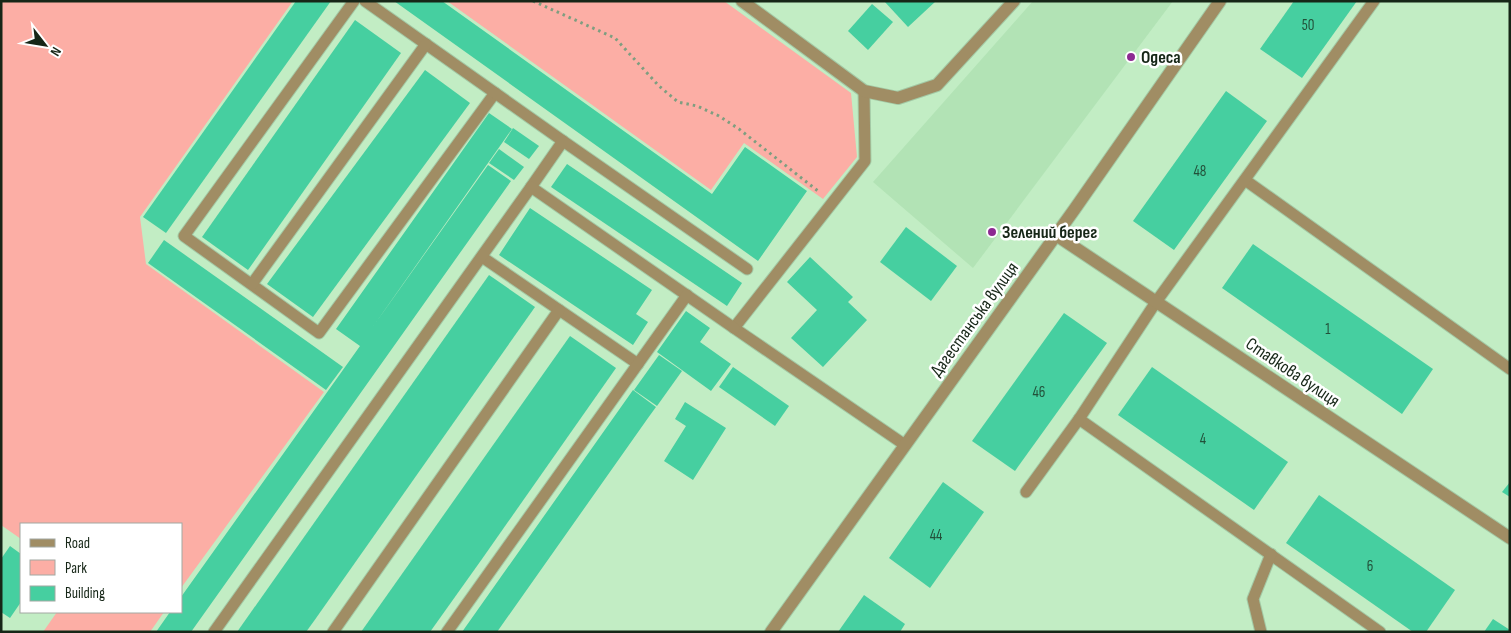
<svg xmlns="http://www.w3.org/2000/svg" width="1511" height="633" font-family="'Sofia Sans Condensed',sans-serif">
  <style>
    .built { fill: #b2e3b5 }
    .green { fill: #fcaea5 }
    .building { fill: #46cfa0 }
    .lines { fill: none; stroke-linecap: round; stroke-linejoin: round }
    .service-casing { stroke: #a3c9a5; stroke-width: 13 }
    .minor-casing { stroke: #a3c9a5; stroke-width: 14 }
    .tertiary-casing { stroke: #a3c9a5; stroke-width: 14 }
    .path { stroke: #7e9e80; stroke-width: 3; stroke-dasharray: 2.5 4; stroke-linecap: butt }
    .service { stroke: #a08d64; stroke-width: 11 }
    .minor { stroke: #a08d64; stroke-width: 12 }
    .tertiary { stroke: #a08d64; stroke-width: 12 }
    .poi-dot { fill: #8d2a92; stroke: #fff; stroke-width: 2 }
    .labels { text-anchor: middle; stroke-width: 5; stroke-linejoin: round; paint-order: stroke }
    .number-label { font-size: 15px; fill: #225039 }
    .poi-label { font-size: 18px; font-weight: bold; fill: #162617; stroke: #fff; text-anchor: start }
    .street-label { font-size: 18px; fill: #162617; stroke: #fff }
  </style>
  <rect width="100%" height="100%" fill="#c2edc4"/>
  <polygon class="built" points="1033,1 1173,1 973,268 873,182"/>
  <g class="green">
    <polygon points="1,1 293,1 140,217 146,264 324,392 181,588 181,524 21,524 21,539 1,525"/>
    <polygon points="447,1 724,1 851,93 857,157 823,199 744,143 711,190"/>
    <polygon points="57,612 164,612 150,632 43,632"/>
  </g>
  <g class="building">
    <polygon points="296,1 331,1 166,233 143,217"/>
    <polygon points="394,1 442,1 712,194 745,147 807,191 758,261"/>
    <polygon points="884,1 936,1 908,27"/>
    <polygon points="1294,1 1357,1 1302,78 1260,49"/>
    <polygon points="872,4 893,22 868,50 848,31"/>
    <polygon points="355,20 401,53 248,270 202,237"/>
    <polygon points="425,70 470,103 313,317 267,284"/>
    <polygon points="1226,91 1267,121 1174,250 1133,221"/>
    <polygon points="489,113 512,129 372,328 488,165 511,181 191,632 156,632 170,612 181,612 181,597 360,346 336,329"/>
    <polygon points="513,128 539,146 529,159 504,142"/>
    <polygon points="499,149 524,167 514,180 489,163"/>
    <polygon points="567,164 742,283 727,306 551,187"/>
    <polygon points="530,208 652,290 636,314 648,322 633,345 499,255"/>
    <polygon points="906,227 957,266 931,301 880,262"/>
    <polygon points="164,240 343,367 326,390 148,263"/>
    <polygon points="1253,244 1433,369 1402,414 1222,288"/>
    <polygon points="810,257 853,297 848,302 867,320 823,367 791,338 817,310 787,282"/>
    <polygon points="489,275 535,307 314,621 306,632 237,632"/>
    <polygon points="686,311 710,328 700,342 731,364 711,391 657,352"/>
    <polygon points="1064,313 1107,343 1015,471 972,441"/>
    <polygon points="570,336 616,368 482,559 430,632 361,632"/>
    <polygon points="659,355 682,371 657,406 634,390"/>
    <polygon points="733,367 789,406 775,426 719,387"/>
    <polygon points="1152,367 1288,462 1254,510 1118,415"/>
    <polygon points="633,390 656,407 648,418 497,632 462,632"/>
    <polygon points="685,402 726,428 693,480 664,461 686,426 675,419"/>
    <polygon points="943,482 984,512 930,588 889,558"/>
    <polygon points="1510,482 1510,497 1502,492"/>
    <polygon points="1319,495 1455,590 1426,632 1413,632 1286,543"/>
    <polygon points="10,546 21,554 21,602 10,618 1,612 1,559"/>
    <polygon points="864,595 905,624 900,632 838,632"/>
    <polygon points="1493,619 1510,630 1510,632 1484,632"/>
  </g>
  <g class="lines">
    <defs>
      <g id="service">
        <polyline points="354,1 184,236 319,333 495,93"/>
        <polyline points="365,1 563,141"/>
        <polyline points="864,91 865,161 734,328 905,445"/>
        <polyline points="1245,180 1510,369"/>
        <polyline points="531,187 563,141 747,269"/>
        <polyline points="482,257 638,364"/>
        <polyline points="252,284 426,44"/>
        <polyline points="1079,419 1380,632"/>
        <polyline points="1026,492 1079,419 1156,302 1374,1"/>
        <polyline points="214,632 531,187 734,328"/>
        <polyline points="333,632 559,310"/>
        <polyline points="447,632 687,295"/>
        <polyline points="1261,632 1253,599 1271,554"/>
      </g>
      <g id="minor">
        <polyline points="742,1 864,91 898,98 937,85 1014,1"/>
        <polyline points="1056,235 1510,538"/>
      </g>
      <polyline id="tertiary" points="771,632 1074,210 1220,1"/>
    </defs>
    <use href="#service" class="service-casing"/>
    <use href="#minor" class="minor-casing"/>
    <use href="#tertiary" class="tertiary-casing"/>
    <polyline class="path" points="533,1 615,38 659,86 678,102 697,106 719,116 739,129 818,191"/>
    <use href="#service" class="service"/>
    <use href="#minor" class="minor"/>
    <use href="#tertiary" class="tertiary"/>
  </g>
  <g class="poi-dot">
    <circle cx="1131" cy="57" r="5"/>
    <circle cx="992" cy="232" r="5"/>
  </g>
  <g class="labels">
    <g class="number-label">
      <text x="1308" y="30">50</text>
      <text x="1200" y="176">48</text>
      <text x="1328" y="334">1</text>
      <text x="1039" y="397">46</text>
      <text x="1203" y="444">4</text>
      <text x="936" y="540">44</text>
      <text x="1370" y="571">6</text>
    </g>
    <g class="poi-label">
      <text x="1141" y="63">Одеса</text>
      <text x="1002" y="238">Зелений берег</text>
    </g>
    <g class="street-label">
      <text transform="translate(974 319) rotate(-54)" y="6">Дагестанська вулиця</text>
      <text transform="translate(1293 372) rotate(34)" y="6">Ставкова вулиця</text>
    </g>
  </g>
  <rect width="1511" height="633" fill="none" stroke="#162617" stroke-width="5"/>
  <rect x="20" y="523" width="162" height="90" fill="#ffffff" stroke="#a2a8a2"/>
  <rect x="30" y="539" width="25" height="8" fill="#a08d64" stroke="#a2a8a2"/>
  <text x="65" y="548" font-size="15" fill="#162617">Road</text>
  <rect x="30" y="560" width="25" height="15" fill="#fcaea5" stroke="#a2a8a2"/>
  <text x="65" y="573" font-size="15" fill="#162617">Park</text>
  <rect x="30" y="586" width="25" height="15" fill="#46cfa0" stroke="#a2a8a2"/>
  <text x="65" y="598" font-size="15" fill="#162617">Building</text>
  <g transform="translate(45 45) rotate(121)" stroke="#ffffff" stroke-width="4" paint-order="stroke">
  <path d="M0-4L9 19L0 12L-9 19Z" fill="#162617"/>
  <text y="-8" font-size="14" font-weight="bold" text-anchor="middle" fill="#162617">N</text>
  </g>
</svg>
